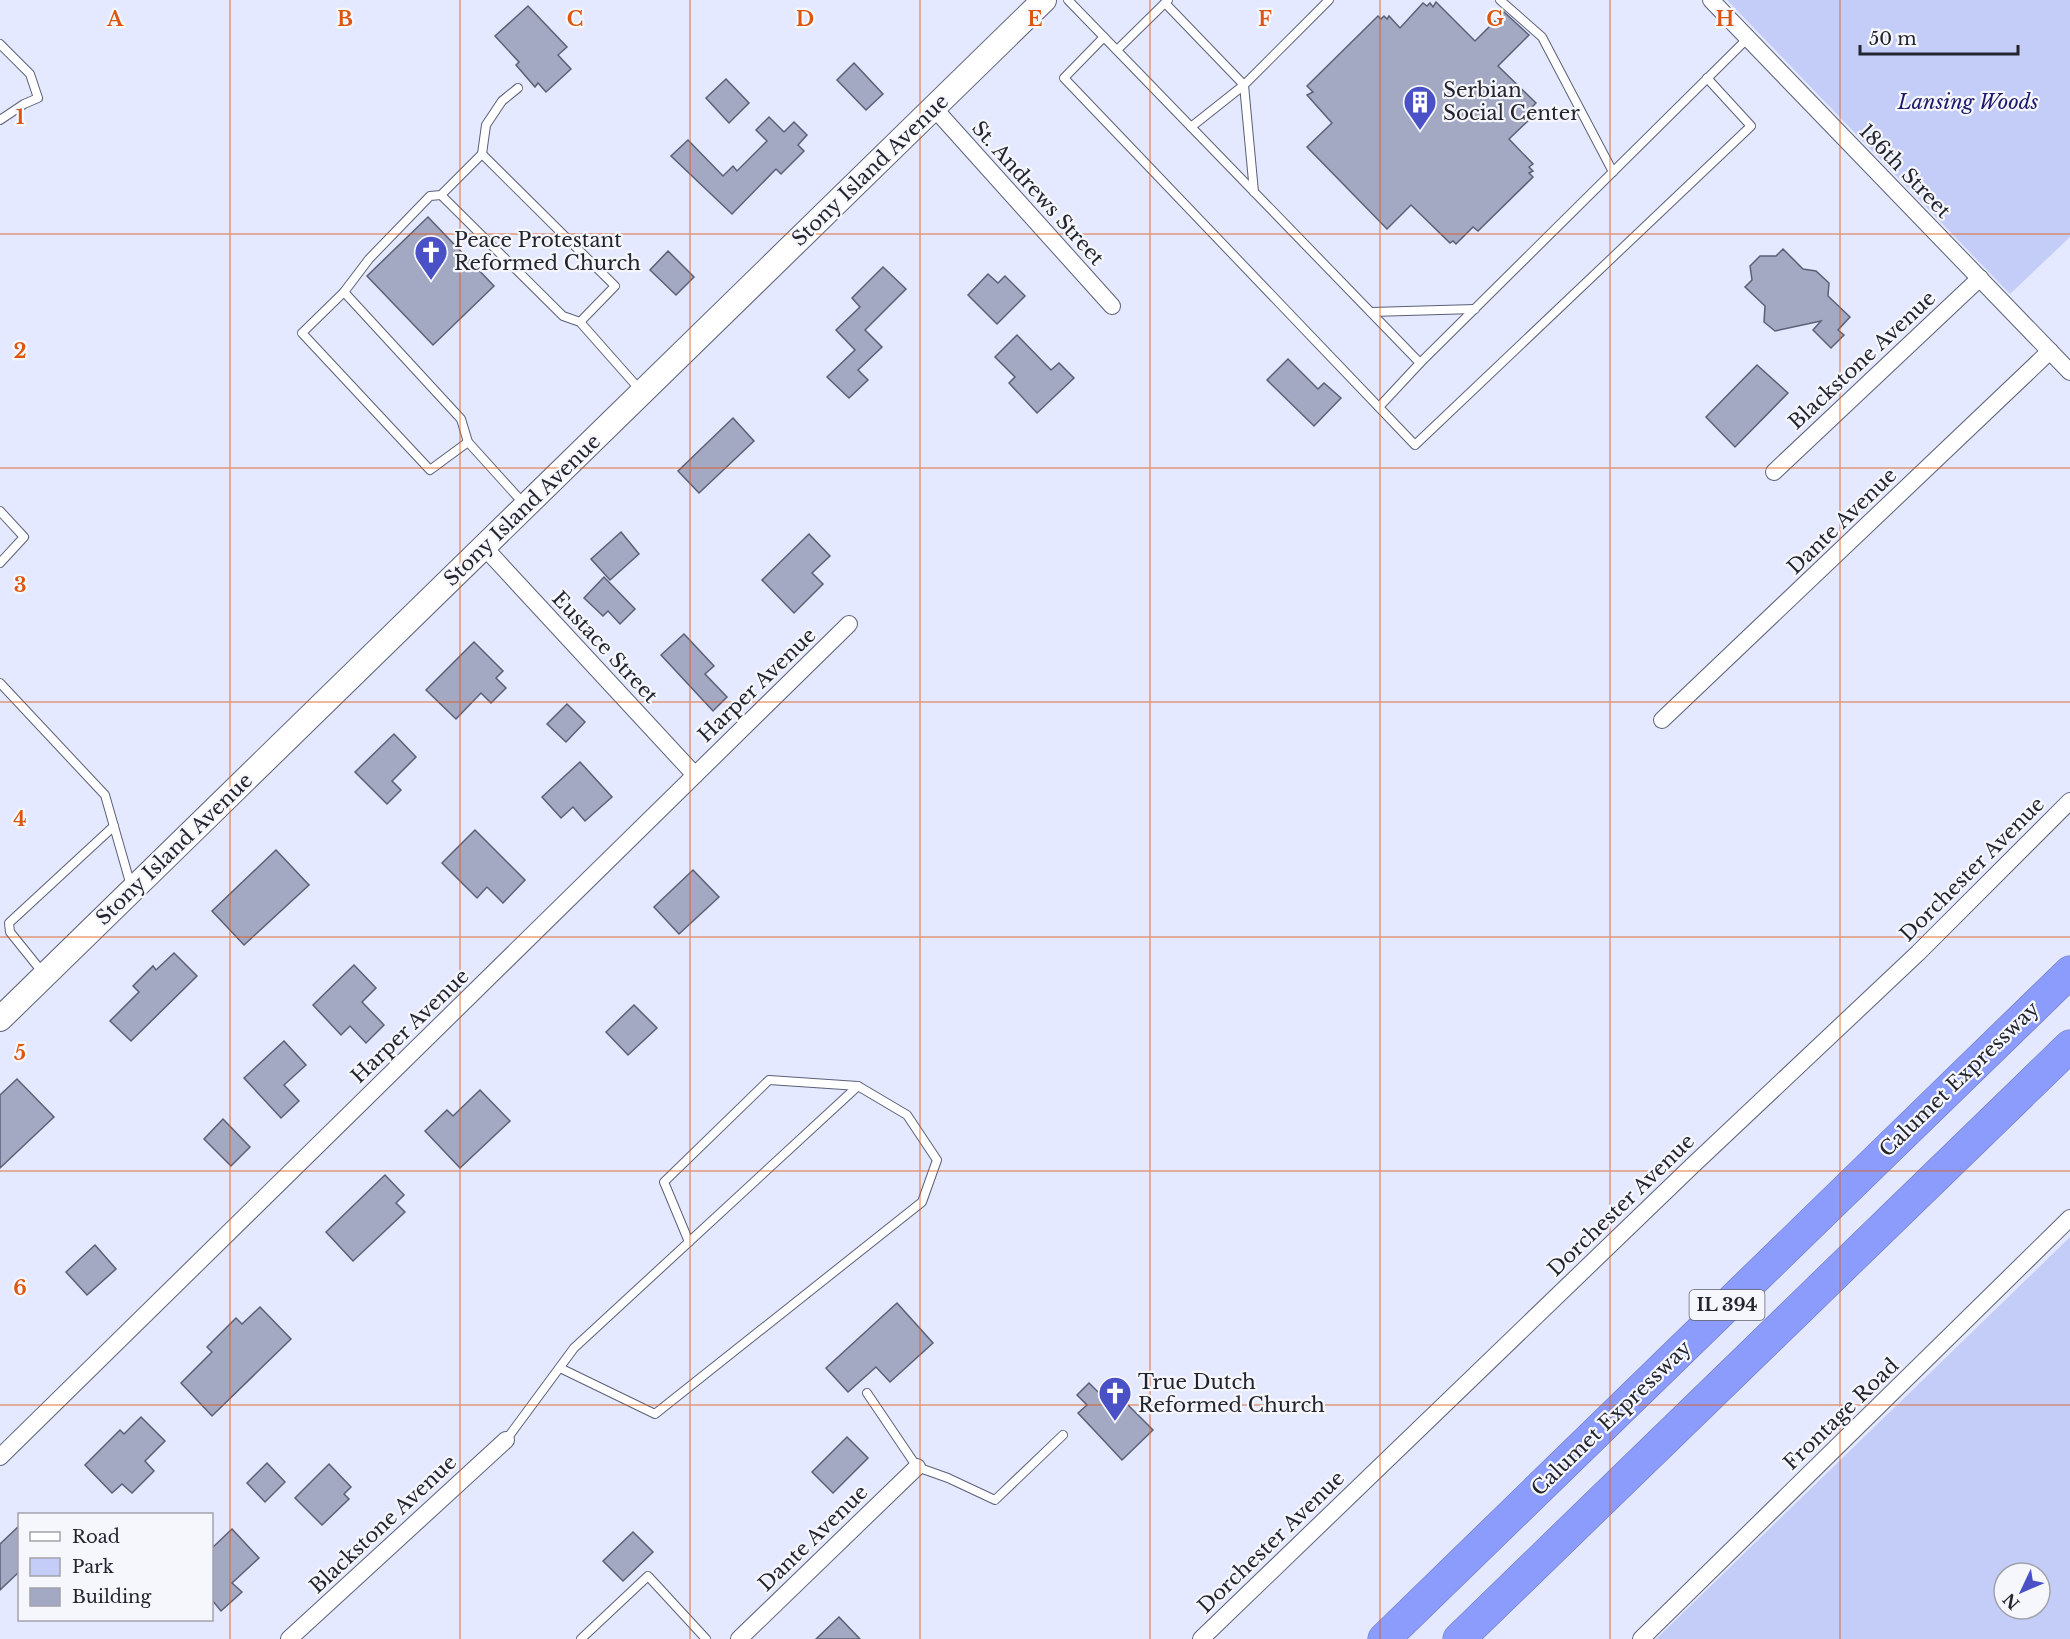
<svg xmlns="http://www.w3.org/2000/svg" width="2070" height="1639" font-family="'Libre Baskerville',serif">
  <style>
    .green { fill: #c4cdf7; fill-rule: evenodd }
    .building { fill: #a3a9c3; stroke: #5b6077; stroke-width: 1.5 }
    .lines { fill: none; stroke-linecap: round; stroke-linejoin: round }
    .lane-casing { stroke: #5b6077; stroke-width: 10 }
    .street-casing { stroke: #5b6077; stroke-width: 18 }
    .secondary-casing { stroke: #5b6077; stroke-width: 26 }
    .highway-casing { stroke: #6772b4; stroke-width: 33 }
    .lane { stroke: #fff; stroke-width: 8 }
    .street { stroke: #fff; stroke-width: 16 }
    .secondary { stroke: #fff; stroke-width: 24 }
    .highway { stroke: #8c9cfc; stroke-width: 32 }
    .grid { fill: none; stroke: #de560e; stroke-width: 1.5; stroke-opacity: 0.55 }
    .labels { text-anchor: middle; stroke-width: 4.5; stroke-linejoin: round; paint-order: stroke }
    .shield { fill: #f6f7fd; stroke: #62636c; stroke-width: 1.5 }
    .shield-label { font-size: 18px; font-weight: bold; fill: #22242e }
    .poi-label { font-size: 20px; fill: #22242e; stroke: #f6f7fd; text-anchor: start }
    .park-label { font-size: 20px; font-style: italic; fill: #1d196d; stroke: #f6f7fd }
    .street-label { font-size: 20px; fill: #22242e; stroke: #f6f7fd }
    .grid-label { font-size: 20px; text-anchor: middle; font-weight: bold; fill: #de560e; stroke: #f6f7fd; stroke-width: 4.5; stroke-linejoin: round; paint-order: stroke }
  </style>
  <rect width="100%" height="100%" fill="#e4e9ff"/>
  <g class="green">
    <polygon points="1727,0 2070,0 2070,237 2010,294"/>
    <path d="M2070 1237V1639H1656ZM2004 1573H2040V1609H2004Z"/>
  </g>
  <g class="building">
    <polygon points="1436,2 1475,41 1504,12 1529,35 1498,66 1536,103 1532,107 1534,110 1532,112 1534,115 1509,139 1533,164 1529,167 1533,171 1529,173 1533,177 1478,231 1473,227 1456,244 1453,241 1450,243 1411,205 1387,229 1307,147 1332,123 1307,95 1313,92 1307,86 1378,16 1381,19 1384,16 1387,19 1389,16 1400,28 1423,3 1427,6 1430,3 1433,7"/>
    <polygon points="528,6 567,47 558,55 571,69 546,92 538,83 535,87 516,65 519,62 495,36"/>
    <polygon points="854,63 883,94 866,110 837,80"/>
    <polygon points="726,79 749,103 729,123 706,98"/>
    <polygon points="769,117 784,132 794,122 807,135 798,145 804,151 781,174 776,169 732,214 671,156 688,140 723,176 733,166 737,171 767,141 756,130"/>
    <polygon points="428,217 494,286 433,345 367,276"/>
    <polygon points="1783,249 1803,269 1816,271 1829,283 1828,296 1850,317 1838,330 1844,335 1831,348 1813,330 1821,321 1775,331 1764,322 1765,306 1745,287 1752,280 1750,266 1760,256 1776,256"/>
    <polygon points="668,251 694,277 676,295 650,270"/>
    <polygon points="883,267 906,289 865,330 882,347 858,370 868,380 849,398 827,377 855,350 836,330 860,307 852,298"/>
    <polygon points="988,274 998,283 1005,276 1025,296 997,324 968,295"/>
    <polygon points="1017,335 1051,370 1059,363 1074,378 1037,413 1009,383 1015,377 995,357"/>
    <polygon points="1288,359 1318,389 1324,383 1341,398 1314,426 1267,380"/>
    <polygon points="1757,365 1788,393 1735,447 1706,417"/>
    <polygon points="733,418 754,441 699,493 678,471"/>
    <polygon points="621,532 639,554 610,580 591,559"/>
    <polygon points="809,534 830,556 812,573 823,584 794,613 762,580"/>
    <polygon points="604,577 635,609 620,624 608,611 603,616 584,598"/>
    <polygon points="684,634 714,666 705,674 727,697 713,711 661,655"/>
    <polygon points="474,642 503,671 496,678 506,688 491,703 481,693 456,719 426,690"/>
    <polygon points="567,704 585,722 566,742 547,724"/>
    <polygon points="394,734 416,757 392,781 401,790 387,804 355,772"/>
    <polygon points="580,762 612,797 585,821 573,807 561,818 542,797"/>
    <polygon points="475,830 525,880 503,903 487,887 477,898 442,863"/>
    <polygon points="276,850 309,885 244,945 212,911"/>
    <polygon points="693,870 719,897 679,934 654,907"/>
    <polygon points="174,953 197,976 131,1041 110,1021 139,992 133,986 153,966 156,970"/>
    <polygon points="354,965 376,988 362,1002 384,1025 366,1043 350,1026 341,1035 313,1005"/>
    <polygon points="634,1005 657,1028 628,1055 606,1032"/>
    <polygon points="284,1041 306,1065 284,1085 299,1101 281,1118 244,1078"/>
    <polygon points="17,1079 54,1117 0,1168 0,1095"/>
    <polygon points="480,1090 510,1121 460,1168 425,1131 447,1110 453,1116"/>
    <polygon points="223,1119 250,1147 231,1166 204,1139"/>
    <polygon points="385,1175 404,1195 396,1203 405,1212 353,1261 326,1232"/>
    <polygon points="95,1245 116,1269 87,1295 66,1272"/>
    <polygon points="897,1303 933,1343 890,1382 876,1367 848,1392 826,1368"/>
    <polygon points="260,1307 291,1339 212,1416 181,1383 212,1352 207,1347 236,1318 242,1324"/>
    <polygon points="1089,1383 1099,1393 1107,1384 1153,1430 1122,1460 1078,1413 1087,1405 1077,1395"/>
    <polygon points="141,1417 165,1441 145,1461 154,1471 132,1493 122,1484 112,1493 85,1465 120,1430 124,1434"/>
    <polygon points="847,1437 868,1458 833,1493 812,1472"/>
    <polygon points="267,1463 285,1482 265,1502 247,1483"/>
    <polygon points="329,1464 351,1487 344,1494 349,1499 322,1525 295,1498"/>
    <polygon points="20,1525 20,1571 0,1590 0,1544"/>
    <polygon points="232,1529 259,1558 232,1583 242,1592 221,1611 212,1600 212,1548"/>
    <polygon points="633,1532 653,1552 623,1581 603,1561"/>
    <polygon points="839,1617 860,1639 816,1639"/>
  </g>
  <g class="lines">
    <defs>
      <g id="lane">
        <polyline points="1068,0 1420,363 1379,407"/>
        <polyline points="1500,0 1542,37 1613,172"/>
        <polyline points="1165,3 1244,85 1191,127"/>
        <polyline points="1104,37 1064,78 1415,445 1751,126 1707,78"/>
        <polyline points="0,44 30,74 38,98 24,104 0,120"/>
        <polyline points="1117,50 1168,0"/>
        <polyline points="482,154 486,125 502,101 518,88"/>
        <polyline points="1254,192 1244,85 1329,0"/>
        <polyline points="441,195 563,316 580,322 641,391"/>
        <polyline points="344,292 461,419 468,442 525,505"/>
        <polyline points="1371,312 1475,309"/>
        <polyline points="1420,363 1748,38"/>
        <polyline points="468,442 430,470 302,333 344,292 369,259 430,196 441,195 482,154 615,286 580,322"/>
        <polyline points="0,511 24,537 0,563"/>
        <polyline points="0,683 105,795 131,886"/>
        <polyline points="43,973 10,932 9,923 114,826"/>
        <polyline points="560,1368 655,1414 922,1202 937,1160 907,1115 858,1086 769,1080 664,1182 689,1242"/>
        <polyline points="867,1393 917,1467 948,1478 995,1500 1063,1435"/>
        <polyline points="506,1440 574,1348 858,1086"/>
        <polyline points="581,1639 648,1576 706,1639"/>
      </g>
      <g id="street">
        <polyline points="1711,0 2070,372"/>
        <polyline points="934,108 1112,306"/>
        <polyline points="1774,472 1980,278"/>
        <polyline points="484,547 695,775"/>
        <polyline points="1662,720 2050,351"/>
        <polyline points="0,1457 849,624"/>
        <polyline points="289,1639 506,1440"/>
        <polyline points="739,1639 917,1467"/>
        <polyline points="1201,1639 1692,1166 1918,953 2070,801"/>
        <polyline points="1641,1639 2070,1218"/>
      </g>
      <polyline id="secondary" points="0,1019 1044,0"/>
      <g id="highway">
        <polyline points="1384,1639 2070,972"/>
        <polyline points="1459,1639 2070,1046"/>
      </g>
    </defs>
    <use href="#lane" class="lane-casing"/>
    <use href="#street" class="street-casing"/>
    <use href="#secondary" class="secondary-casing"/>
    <use href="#highway" class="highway-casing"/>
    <use href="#lane" class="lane"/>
    <use href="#street" class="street"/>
    <use href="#secondary" class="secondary"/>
    <use href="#highway" class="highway"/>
  </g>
  <path class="grid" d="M230 0V1639M460 0V1639M690 0V1639M920 0V1639M1150 0V1639M1380 0V1639M1610 0V1639M1840 0V1639M0 234H2070M0 468H2070M0 702H2070M0 937H2070M0 1171H2070M0 1405H2070"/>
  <defs>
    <symbol id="building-pin" viewBox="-11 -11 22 30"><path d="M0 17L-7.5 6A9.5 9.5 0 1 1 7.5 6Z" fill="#4a50c6" stroke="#f6f7fd"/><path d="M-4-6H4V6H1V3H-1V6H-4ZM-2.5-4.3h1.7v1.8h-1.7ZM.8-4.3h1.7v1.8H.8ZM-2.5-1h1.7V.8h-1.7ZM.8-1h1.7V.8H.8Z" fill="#fff"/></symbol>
    <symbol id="church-pin" viewBox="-11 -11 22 30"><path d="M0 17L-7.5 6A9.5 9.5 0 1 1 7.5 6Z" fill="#4a50c6" stroke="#f6f7fd"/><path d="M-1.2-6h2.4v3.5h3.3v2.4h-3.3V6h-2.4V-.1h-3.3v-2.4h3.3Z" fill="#fff"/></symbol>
  </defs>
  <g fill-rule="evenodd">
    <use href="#building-pin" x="1401" y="83" width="38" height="52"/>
    <use href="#church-pin" x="412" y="233" width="38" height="52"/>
    <use href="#church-pin" x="1096" y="1374" width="38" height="52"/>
  </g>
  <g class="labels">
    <rect class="shield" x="1689.5" y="1290" width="75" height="30" rx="4.5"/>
    <g class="shield-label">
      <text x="1727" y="1311">IL 394</text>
    </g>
    <g class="poi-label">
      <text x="1443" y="97">Serbian<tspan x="1443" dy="23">Social Center</tspan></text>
      <text x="454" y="247">Peace Protestant<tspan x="454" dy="23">Reformed Church</tspan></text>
      <text x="1138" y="1389">True Dutch<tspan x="1138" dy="23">Reformed Church</tspan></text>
    </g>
    <g class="park-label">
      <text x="1968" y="109">Lansing Woods</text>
    </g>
    <g class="street-label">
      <text transform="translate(870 170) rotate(-44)" y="7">Stony Island Avenue</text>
      <text transform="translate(1905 171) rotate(46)" y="7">186th Street</text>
      <text transform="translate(1038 193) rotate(48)" y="7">St. Andrews Street</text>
      <text transform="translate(1862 360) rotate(-43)" y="7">Blackstone Avenue</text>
      <text transform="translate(522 510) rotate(-44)" y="7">Stony Island Avenue</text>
      <text transform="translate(1842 521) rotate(-44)" y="7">Dante Avenue</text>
      <text transform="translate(605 647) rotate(47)" y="7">Eustace Street</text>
      <text transform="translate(757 685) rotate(-44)" y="7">Harper Avenue</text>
      <text transform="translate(174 849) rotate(-44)" y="7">Stony Island Avenue</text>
      <text transform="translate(1972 869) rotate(-45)" y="7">Dorchester Avenue</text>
      <text transform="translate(410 1026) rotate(-44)" y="7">Harper Avenue</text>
      <text transform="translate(1959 1079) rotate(-44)" y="7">Calumet Expressway</text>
      <text transform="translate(1621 1205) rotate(-44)" y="7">Dorchester Avenue</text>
      <text transform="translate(1841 1414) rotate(-44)" y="7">Frontage Road</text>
      <text transform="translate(1611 1418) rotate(-44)" y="7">Calumet Expressway</text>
      <text transform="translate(383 1524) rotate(-43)" y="7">Blackstone Avenue</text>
      <text transform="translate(813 1538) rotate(-44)" y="7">Dante Avenue</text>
      <text transform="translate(1271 1542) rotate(-44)" y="7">Dorchester Avenue</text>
    </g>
  </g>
  <g class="grid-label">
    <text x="115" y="26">A</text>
    <text x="345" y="26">B</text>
    <text x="575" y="26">C</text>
    <text x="805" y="26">D</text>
    <text x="1035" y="26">E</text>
    <text x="1265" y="26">F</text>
    <text x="1495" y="26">G</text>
    <text x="1725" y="26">H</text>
    <text x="20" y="124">1</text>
    <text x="20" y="358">2</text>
    <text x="20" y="592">3</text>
    <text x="20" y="826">4</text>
    <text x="20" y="1060">5</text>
    <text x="20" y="1295">6</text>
  </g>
  <rect x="18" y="1513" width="195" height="108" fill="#f6f7fd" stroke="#a1a3aa" stroke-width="1.5"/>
  <rect x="30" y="1532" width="30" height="9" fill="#ffffff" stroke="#a1a3aa" stroke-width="1.5"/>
  <text x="72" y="1543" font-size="18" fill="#22242e">Road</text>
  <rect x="30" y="1558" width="30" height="18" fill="#c4cdf7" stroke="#a1a3aa" stroke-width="1.5"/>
  <text x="72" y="1573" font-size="18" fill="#22242e">Park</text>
  <rect x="30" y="1588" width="30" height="18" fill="#a3a9c3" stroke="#a1a3aa" stroke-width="1.5"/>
  <text x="72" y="1603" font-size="18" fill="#22242e">Building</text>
  <g transform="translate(2022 1591) rotate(226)"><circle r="28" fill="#f6f7fd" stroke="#a1a3aa" stroke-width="1.5"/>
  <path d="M0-4.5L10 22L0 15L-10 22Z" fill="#4a50c6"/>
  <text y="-9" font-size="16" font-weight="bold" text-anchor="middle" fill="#22242e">N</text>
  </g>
  <path d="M1860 45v9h158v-9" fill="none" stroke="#22242e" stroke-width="3"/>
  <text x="1869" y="45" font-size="18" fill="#22242e" stroke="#f6f7fd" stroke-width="4.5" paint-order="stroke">50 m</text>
</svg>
